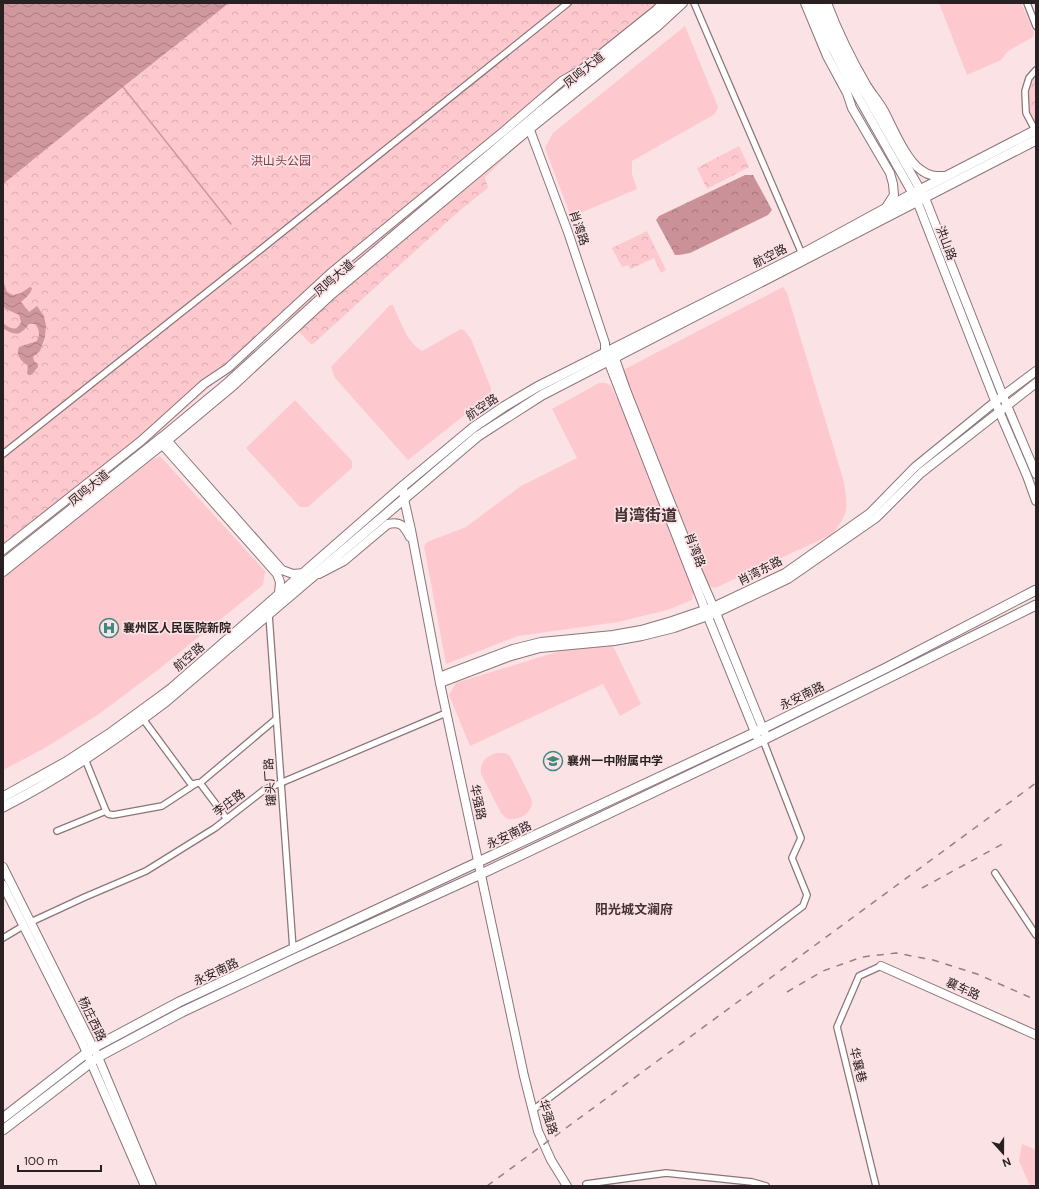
<svg xmlns="http://www.w3.org/2000/svg" width="1039" height="1189" font-family="'DM Sans','Noto Sans SC',sans-serif">
  <style>
    .grass { fill: #fdc9ce }
    .forest { fill: url(#forest-crowns) }
    .park { fill: url(#park-crowns) }
    .water { fill: url(#water-waves) }
    .lines { fill: none; stroke-linecap: round; stroke-linejoin: round }
    .stream { stroke: #d0989e; stroke-width: 1.5 }
    .street-casing { stroke: #8b7577; stroke-width: 8 }
    .secondary-casing { stroke: #8b7577; stroke-width: 10 }
    .primary-casing { stroke: #8b7577; stroke-width: 11 }
    .street { stroke: #fff; stroke-width: 5.5 }
    .secondary { stroke: #fff; stroke-width: 8 }
    .primary { stroke: #fff; stroke-width: 9 }
    .rail { stroke: #928183; stroke-width: 1.5; stroke-dasharray: 7 7; stroke-linecap: butt }
    .labels { text-anchor: middle; stroke-width: 3.5; stroke-linejoin: round; paint-order: stroke }
    .street-label { font-size: 12px; fill: #292021; stroke: #fbe2e5 }
    .park-label { font-size: 12px; fill: #833c47; stroke: #fbe2e5 }
    .poi-label { font-size: 12px; font-weight: bold; fill: #292021; stroke: #fbe2e5; text-anchor: start }
    .neighbourhood-label { font-size: 13px; font-weight: bold; fill: #443133; stroke: #fbe2e5 }
    .district-label { font-size: 16px; font-weight: bold; fill: #443133; stroke: #fbe2e5 }
  </style>
  <defs>
    <pattern id="forest-crowns" width="20" height="18" patternUnits="userSpaceOnUse"><rect width="20" height="18" fill="#ca9298"/><path d="M2 6a3 3 0 1 1 6 0M12 15a3 3 0 1 1 6 0" fill="none" stroke="#a4777c"/></pattern>
    <pattern id="park-crowns" width="20" height="18" patternUnits="userSpaceOnUse"><rect width="20" height="18" fill="#fdc9ce"/><path d="M2 6a3 3 0 1 1 6 0M12 15a3 3 0 1 1 6 0" fill="none" stroke="#d9acb1"/></pattern>
    <pattern id="water-waves" width="16" height="10" patternUnits="userSpaceOnUse"><rect width="16" height="10" fill="#d0989e"/><path d="M0 5q4-4 8 0t8 0" fill="none" stroke="#a97c80"/></pattern>
  </defs>
  <rect width="100%" height="100%" fill="#fbe2e5"/>
  <g class="grass">
    <polygon points="939,3 1021,3 1033,30 1034,33 1033,37 1008,51 1001,60 967,75"/>
    <polygon points="685,26 718,107 715,114 632,161 632,174 637,189 571,217 545,148 553,133"/>
    <path d="M783 287 787 293 844 482C848 507 849 515 831 535L715 588 709 586 704 583 623 376V370Z"/>
    <path d="M390 305H393C400 320 407 343 422 351L461 329 465 331 471 339 491 388V394L408 460 335 378 331 367Z"/>
    <polygon points="599,383 606,383 611,386 619,402 694,590 692,600 667,610 618,622 518,636 446,664 424,546 427,542 466,527 521,486 577,458 552,409"/>
    <polygon points="295,400 352,461 352,468 308,507 300,507 246,448"/>
    <polygon points="160,456 265,571 263,585 159,669 99,714 43,749 3,770 3,578 152,460"/>
    <polygon points="613,646 641,704 620,716 603,684 470,746 449,695 456,683 563,650"/>
    <path d="M496 753H505L510 756 531 798C532 800 532 802 532 804 530 815 516 822 506 818 505 817 502 814 501 813L481 774C480 762 485 757 496 753Z"/>
    <polygon points="1022,1144 1036,1150 1036,1184 1030,1186 1019,1161"/>
  </g>
  <polygon class="forest" points="745,175 753,175 772,210 768,215 690,253 679,255 675,255 656,220 659,216"/>
  <g class="park">
    <polygon points="229,3 672,3 524,139 485,177 488,188 458,212 312,345 286,319 158,433 3,554 3,183 123,87"/>
    <polygon points="1036,70 1036,130 1026,113 1025,91"/>
    <polygon points="739,146 749,167 707,189 697,168"/>
    <polygon points="647,231 666,270 661,273 654,258 631,269 628,265 622,267 612,248"/>
  </g>
  <g class="water">
    <polygon points="3,3 229,3 123,87 3,184"/>
    <path d="M3 280 7 292 13 295 21 293 30 287 32 288C31 294 25 298 21 302L29 312 37 306 44 316 46 326 45 337 40 351 33 357 34 361 38 364V367L31 375H28L27 373 28 366C22 361 15 356 19 347L37 341C40 334 40 330 35 324H29C20 336 15 336 3 328V323C10 329 17 332 21 322L19 315 6 309 3 306Z"/>
  </g>
  <g class="lines">
    <polyline class="stream" points="123,87 231,224"/>
    <defs>
      <g id="street">
        <polyline points="694,3 802,254"/>
        <polyline points="1027,3 1036,26"/>
        <polyline points="1035,130 1026,113 1025,91 1029,78 1036,70"/>
        <polyline points="3,454 260,250 568,3"/>
        <polyline points="269,615 293,949"/>
        <polyline points="143,719 191,784 200,783 227,819"/>
        <polyline points="85,759 106,811 108,814 113,815 162,806 197,783"/>
        <polyline points="200,783 276,719"/>
        <polyline points="57,831 106,811"/>
        <polyline points="995,873 1036,935"/>
        <polyline points="31,922 85,897 146,871 215,828 264,790 446,713"/>
        <polyline points="3,938 23,926"/>
        <polyline points="533,1110 803,906 807,895 792,858 801,838 763,740"/>
        <polyline points="587,1186 586,1184 666,1173 752,1182 766,1186"/>
        <polyline points="876,1186 837,1027 859,976 881,966"/>
      </g>
      <g id="secondary">
        <polyline points="805,3 827,56 847,93 852,108 890,173 893,184 894,195 885,209"/>
        <polyline points="813,3 829,42 848,79 917,201 999,411 1027,476 1036,501"/>
        <polyline points="820,3 834,39 854,76 865,93 925,198 1003,396 1036,474"/>
        <path d="M827 3C838 32 851 59 867 86 872 94 879 102 884 111 893 128 906 160 921 170 930 177 937 176 947 176"/>
        <polyline points="528,125 568,232 605,343 605,353 708,617 757,737"/>
        <polyline points="613,353 626,390 696,567 716,613 765,734"/>
        <polyline points="165,438 282,570 293,574 304,573"/>
        <polyline points="160,442 277,574 280,582 279,594"/>
        <polyline points="403,486 404,499 411,530 440,683 524,1076 538,1131 551,1160 567,1186"/>
        <polyline points="3,550 141,441 204,384 228,368 332,272 504,131 562,81 581,70 656,10 663,3"/>
        <polyline points="3,563 163,436 228,382 335,285 539,112 658,18 673,3"/>
        <polyline points="3,572 167,441 232,387 330,296 530,129 657,27 683,3"/>
        <path d="M319 574 344 561 388 524C401 521 404 526 410 537"/>
        <polyline points="439,677 513,649 541,642 613,635 641,630 672,621 713,607 785,573 870,513 915,467 996,401 1036,371"/>
        <polyline points="440,683 508,657 540,648 614,641 642,636 674,628 716,613 788,579 876,518 921,473 1036,383"/>
        <polyline points="3,867 98,1057 152,1186"/>
        <polyline points="3,885 82,1042 145,1186"/>
        <polyline points="881,966 1036,1035"/>
      </g>
      <g id="primary">
        <polyline points="3,797 66,762 112,732 160,697 172,688 403,486 474,427 505,406 537,387 802,254 912,194 1036,130"/>
        <path d="M3 807C60 778 113 742 164 703L478 436 542 395 1036 140"/>
        <polyline points="3,1118 93,1048 179,1002 756,732 886,668 1036,590"/>
        <polyline points="3,1130 98,1057 182,1012 294,959 481,874 763,740 1036,605"/>
      </g>
    </defs>
    <use href="#street" class="street-casing"/>
    <use href="#secondary" class="secondary-casing"/>
    <use href="#primary" class="primary-casing"/>
    <use href="#street" class="street"/>
    <use href="#secondary" class="secondary"/>
    <use href="#primary" class="primary"/>
    <g class="rail">
      <polyline points="922,888 1008,841"/>
      <polyline points="787,992 823,971 862,957 896,953 933,960 977,974 1036,1000"/>
      <polyline points="487,1186 1036,783"/>
    </g>
  </g>
  <defs>
    <symbol id="hospital-ring" viewBox="-11 -11 22 22"><circle r="9.5" fill="#fbe2e5" stroke="#40877f" stroke-width="1.5"/><path d="M-5-5h3v3.5h4V-5h3V5h-3V1.5h-4V5h-3Z" fill="#40877f"/></symbol>
    <symbol id="school-ring" viewBox="-11 -11 22 22"><circle r="9.5" fill="#fbe2e5" stroke="#40877f" stroke-width="1.5"/><path d="M0-5L7-2L0 1L-7-2ZM-4 1L0 2.5L4 1V4Q0 6-4 4Z" fill="#40877f"/></symbol>
  </defs>
  <g fill-rule="evenodd">
    <use href="#hospital-ring" x="98" y="617" width="22" height="22"/>
    <use href="#school-ring" x="542" y="750" width="22" height="22"/>
  </g>
  <g class="labels">
    <g class="street-label">
      <text transform="translate(584 70) rotate(-39)" y="4">凤鸣大道</text>
      <text transform="translate(579 228) rotate(71)" y="4">肖湾路</text>
      <text transform="translate(946 243) rotate(69)" y="4">洪山路</text>
      <text transform="translate(770 256) rotate(-27)" y="4">航空路</text>
      <text transform="translate(334 278) rotate(-41)" y="4">凤鸣大道</text>
      <text transform="translate(482 407) rotate(-34)" y="4">航空路</text>
      <text transform="translate(89 488) rotate(-39)" y="4">凤鸣大道</text>
      <text transform="translate(695 550) rotate(69)" y="4">肖湾路</text>
      <text transform="translate(760 571) rotate(-27)" y="4">肖湾东路</text>
      <text transform="translate(189 657) rotate(-41)" y="4">航空路</text>
      <text transform="translate(802 696) rotate(-26)" y="4">永安南路</text>
      <text transform="translate(270 782) rotate(-94)" y="4">罐头厂路</text>
      <text transform="translate(478 802) rotate(78)" y="4">华强路</text>
      <text transform="translate(229 803) rotate(-37)" y="4">李庄路</text>
      <text transform="translate(509 835) rotate(-25)" y="4">永安南路</text>
      <text transform="translate(216 972) rotate(-25)" y="4">永安南路</text>
      <text transform="translate(963 989) rotate(24)" y="4">襄车路</text>
      <text transform="translate(92 1019) rotate(64)" y="4">杨庄西路</text>
      <text transform="translate(858 1065) rotate(76)" y="4">华襄巷</text>
      <text transform="translate(548 1117) rotate(73)" y="4">华强路</text>
    </g>
    <g class="park-label">
      <text x="281" y="165">洪山头公园</text>
    </g>
    <g class="poi-label">
      <text x="123" y="632">襄州区人民医院新院</text>
      <text x="567" y="765">襄州一中附属中学</text>
    </g>
    <g class="neighbourhood-label">
      <text x="634" y="914">阳光城文澜府</text>
    </g>
    <g class="district-label">
      <text x="645" y="521">肖湾街道</text>
    </g>
  </g>
  <rect width="1039" height="1189" fill="none" stroke="#292021" stroke-width="8"/>
  <g transform="translate(1003 1153) rotate(159)" stroke="#fbe2e5" stroke-width="3" paint-order="stroke">
  <path d="M0-3L7 15L0 10L-7 15Z" fill="#292021"/>
  <text y="-6" font-size="11" font-weight="bold" text-anchor="middle" fill="#292021">N</text>
  </g>
  <path d="M18 1165v6h83v-6" fill="none" stroke="#292021" stroke-width="2"/>
  <text x="24" y="1165" font-size="12" fill="#292021" stroke="#fbe2e5" stroke-width="3" paint-order="stroke">100 m</text>
</svg>
